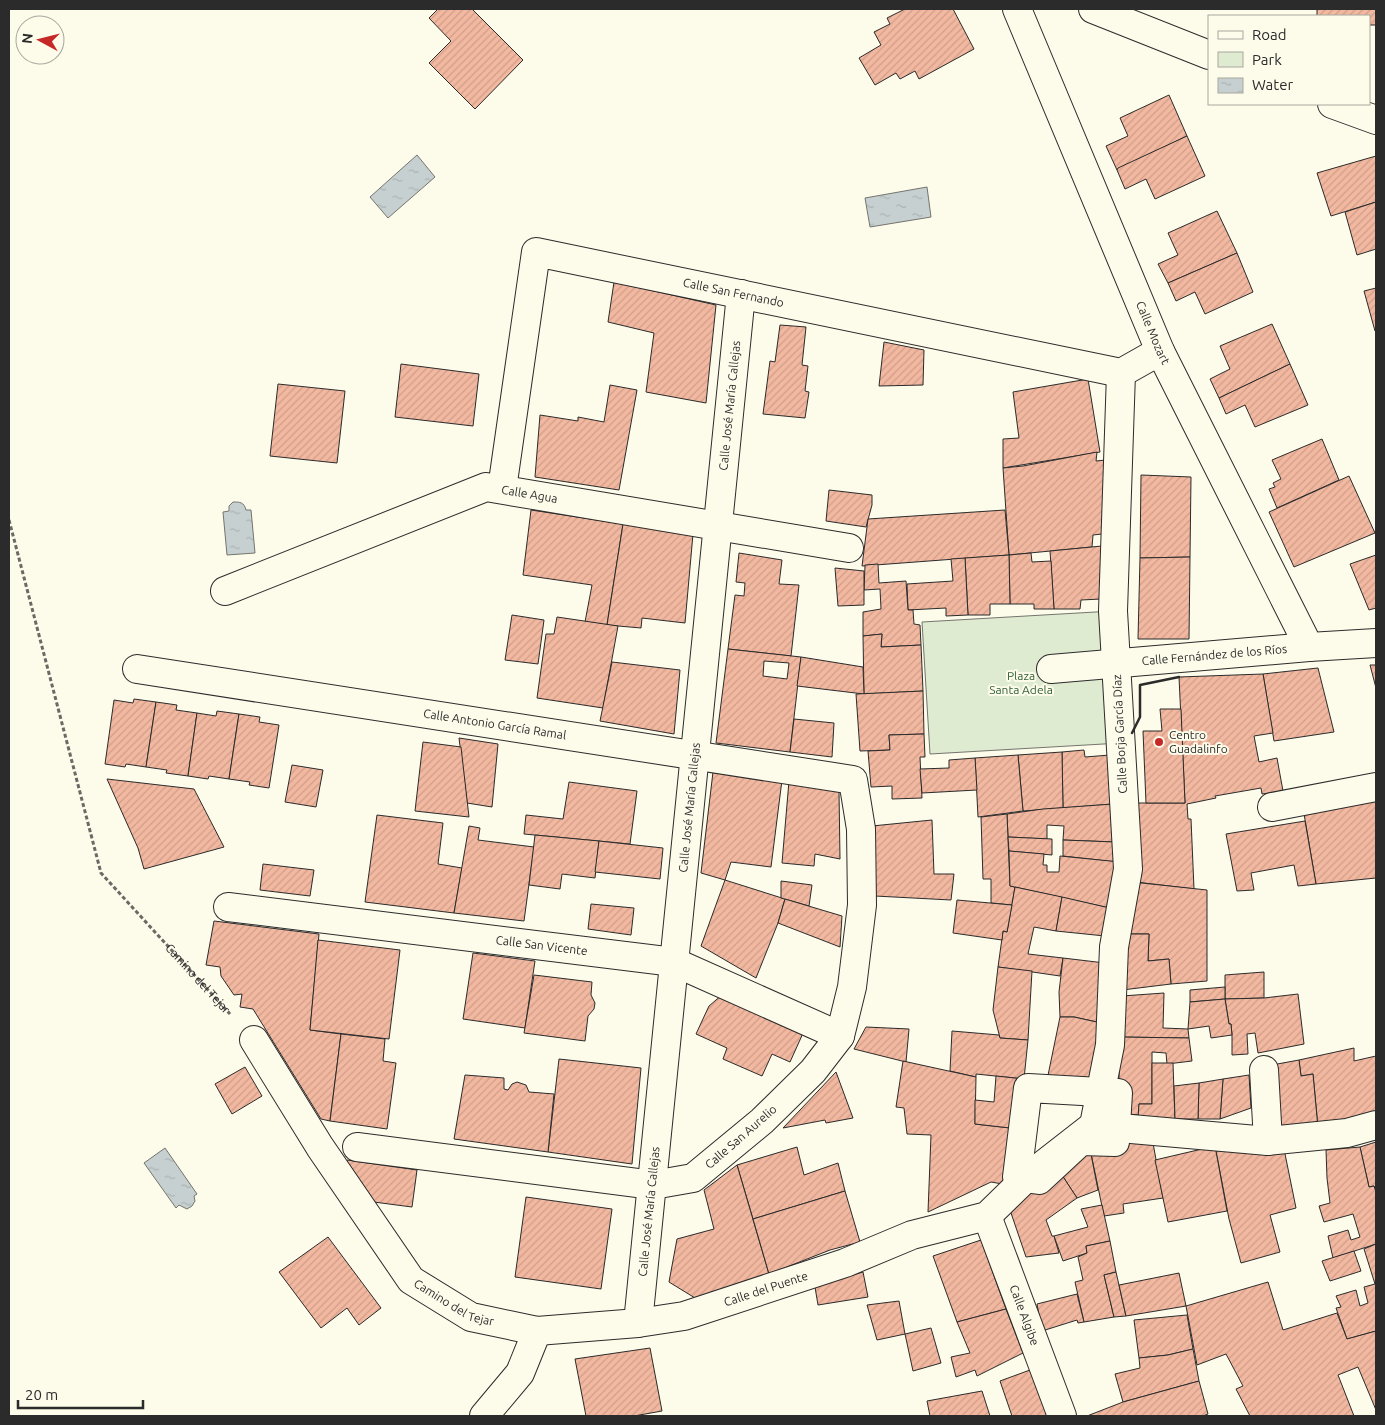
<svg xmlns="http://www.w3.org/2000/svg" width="1385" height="1425" font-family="Ubuntu,sans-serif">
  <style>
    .park { fill: #deebd1; stroke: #74746e }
    .water { fill: url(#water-ripples); stroke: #74746e }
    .building { fill: url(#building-hatch); stroke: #2b2b2b; fill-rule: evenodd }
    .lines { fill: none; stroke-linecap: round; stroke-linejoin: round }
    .minor-casing { stroke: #2b2b2b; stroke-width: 30 }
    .tertiary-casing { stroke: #2b2b2b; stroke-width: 30 }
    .path { stroke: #6a6964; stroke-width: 3; stroke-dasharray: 4 2.5; stroke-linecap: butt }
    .minor { stroke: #fdfbea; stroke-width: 28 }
    .tertiary { stroke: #fdfbea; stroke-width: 28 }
    .wall { stroke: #2b2b2b; stroke-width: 2.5 }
    .poi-dot { fill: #c62828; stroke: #fdfbea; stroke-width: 2 }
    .labels { text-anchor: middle; stroke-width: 4; stroke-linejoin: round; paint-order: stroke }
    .street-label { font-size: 12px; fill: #2b2b2b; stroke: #fdfbea }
    .park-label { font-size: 12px; fill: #34623c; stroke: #fdfbea }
    .poi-label { font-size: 12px; fill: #2b2b2b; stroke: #fdfbea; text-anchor: start }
  </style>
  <defs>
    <pattern id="water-ripples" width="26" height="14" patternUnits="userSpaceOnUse" patternTransform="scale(1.25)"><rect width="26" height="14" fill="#c7d0d0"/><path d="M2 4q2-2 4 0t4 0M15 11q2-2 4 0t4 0" fill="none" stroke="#abb3b3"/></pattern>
    <pattern id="building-hatch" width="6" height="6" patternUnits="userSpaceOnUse" patternTransform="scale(1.25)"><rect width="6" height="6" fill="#f2b8a0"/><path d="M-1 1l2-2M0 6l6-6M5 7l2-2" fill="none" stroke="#d09e8a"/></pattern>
  </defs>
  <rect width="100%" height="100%" fill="#fdfbea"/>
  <polygon class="park" points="1113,611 1121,743 930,754 922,622"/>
  <g class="water">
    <polygon points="417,155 435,177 388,218 370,197"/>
    <polygon points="927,187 931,217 870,227 865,198"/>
    <path d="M233 502C240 502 244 502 246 510H251L255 553 227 555 223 512 229 511V506Z"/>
    <polygon points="165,1148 197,1194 194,1196 195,1201 192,1206 187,1209 179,1205 176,1208 144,1163"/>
  </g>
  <g class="building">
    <polygon points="438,9 472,9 523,60 475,109 429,63 451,41 429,18"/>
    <polygon points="905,9 953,9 974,49 919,79 915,71 900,79 896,73 875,85 859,58 881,45 874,32 890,24 887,18"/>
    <polygon points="1317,9 1376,9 1376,25 1369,25 1369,16 1317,16"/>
    <polygon points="1169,95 1187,136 1117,170 1106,146 1128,136 1120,118"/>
    <polygon points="1187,136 1205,176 1155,199 1146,179 1125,189 1117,170 1118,168"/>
    <polygon points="1376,156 1376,202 1331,216 1317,173"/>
    <polygon points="1376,202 1376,249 1357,255 1345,212"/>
    <polygon points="1217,211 1237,253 1168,283 1158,264 1178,255 1168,233"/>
    <polygon points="1237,253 1253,292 1205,314 1195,292 1176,301 1168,283"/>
    <polygon points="614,282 716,305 706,403 646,392 654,333 608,322"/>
    <polygon points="1376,288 1376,330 1375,331 1364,291"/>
    <polygon points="1272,324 1290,364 1219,398 1210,379 1230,369 1220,346"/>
    <polygon points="780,325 806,327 802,365 808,366 805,391 809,392 805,418 763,414 770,361 775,362"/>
    <polygon points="884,342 924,350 923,385 879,386"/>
    <polygon points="401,364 479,374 473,426 395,417"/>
    <polygon points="1290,364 1308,405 1255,427 1245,405 1226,414 1219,398"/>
    <polygon points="1088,379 1100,452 1003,468 1003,439 1019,438 1013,392"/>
    <polygon points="278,384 345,391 337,463 270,456"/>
    <polygon points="610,385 637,390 619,490 535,477 540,415 578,421 578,417 604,422"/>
    <polygon points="1322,439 1339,480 1277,508 1269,489 1275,487 1273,483 1281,479 1272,460"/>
    <polygon points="1097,452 1096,461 1106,460 1102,534 1093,535 1092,547 1009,555 1003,468 1023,466"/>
    <polygon points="1141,475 1191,477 1190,557 1140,558"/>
    <polygon points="1349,476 1375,533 1294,567 1269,512"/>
    <polygon points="829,490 872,495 872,505 866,527 826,521"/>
    <polygon points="531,510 623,524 607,625 585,622 592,585 523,575"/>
    <polygon points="1005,510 1009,555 862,566 868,519"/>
    <polygon points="623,524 693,534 685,623 642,618 641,628 607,625"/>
    <polygon points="1102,546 1101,599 1081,600 1080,609 1054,609 1050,551"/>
    <polygon points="739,553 782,560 779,584 799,585 791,656 728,649 735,595 744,596 745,583 736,582"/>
    <polygon points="1031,553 1032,562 1051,561 1054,609 1034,609 1034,604 1010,604 1009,555"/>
    <polygon points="1009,555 1010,604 990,604 990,615 968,615 965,558"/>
    <polygon points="1376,555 1376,608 1369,610 1350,564"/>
    <polygon points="1190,557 1189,639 1138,639 1140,558"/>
    <polygon points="965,558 968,615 946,616 946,608 908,610 907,584 953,581 951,559"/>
    <polygon points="878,564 879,583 906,581 908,610 913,610 914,624 920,625 921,645 881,647 882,634 863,636 863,612 881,609 880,589 864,590 865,565"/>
    <polygon points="835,568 864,571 864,605 838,606"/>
    <polygon points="512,615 544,620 538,664 505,660"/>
    <polygon points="557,617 618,626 603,708 537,698 546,634 554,634"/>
    <polygon points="882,634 881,647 921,645 923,691 864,694 863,636"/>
    <path d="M728 649 801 657 790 752 716 743ZM764 661 789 663 787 679 763 676Z"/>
    <polygon points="801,657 863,667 864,694 797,686"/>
    <polygon points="612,662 680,670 674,734 600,721"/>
    <polygon points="1370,665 1376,665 1376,688"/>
    <polygon points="1318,668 1334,732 1274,741 1263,674"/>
    <polygon points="1263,674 1273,733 1254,736 1259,762 1277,758 1283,791 1262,794 1261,788 1215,796 1216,798 1187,804 1188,819 1191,819 1194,889 1136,882 1131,803 1185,803 1179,677"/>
    <polygon points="923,691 924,734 889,735 890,750 860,751 856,694"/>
    <polygon points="134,699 156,702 146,767 126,764 125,767 105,764 114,700 133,703"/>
    <polygon points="156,702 177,705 176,710 197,713 188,776 166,773 167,770 146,767"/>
    <polygon points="1160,709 1181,709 1185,803 1146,803 1143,731 1162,731"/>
    <polygon points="217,711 239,714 229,779 209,776 208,779 188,776 197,713 216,716"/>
    <polygon points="239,714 260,717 259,722 279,725 269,788 249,785 250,782 229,779"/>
    <polygon points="794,719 834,723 832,757 790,752"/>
    <polygon points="924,734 925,757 920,757 922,798 892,799 892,786 871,787 868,751 890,750 889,735"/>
    <polygon points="459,738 498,744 492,807 467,803"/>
    <polygon points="423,742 461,747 469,817 415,811"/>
    <polygon points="1084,750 1085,757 1110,755 1113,804 1063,808 1062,752"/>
    <polygon points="1062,752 1063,808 1023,811 1018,755"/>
    <polygon points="1018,755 1023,811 978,817 975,758"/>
    <polygon points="975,758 977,790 922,793 920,769 949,768 949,760"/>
    <polygon points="292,765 323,770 316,807 285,802"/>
    <polygon points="713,772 782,780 771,867 731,862 725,880 701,873"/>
    <polygon points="107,779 194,789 224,847 144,869 138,848"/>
    <polygon points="789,781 839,791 840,859 815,854 814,866 782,863"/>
    <polygon points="569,782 637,791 630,844 524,834 526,815 563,819"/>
    <polygon points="1376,789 1376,878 1316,884 1303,808"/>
    <polygon points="1113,804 1115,842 1063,840 1064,826 1047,825 1047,839 1008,837 1007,814 1043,809"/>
    <polygon points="1007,814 1010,886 1015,887 1012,905 991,903 991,879 983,879 981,817"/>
    <polygon points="377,815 443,823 438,864 462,868 454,913 365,902"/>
    <polygon points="932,820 934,874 954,874 951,900 875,896 872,826"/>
    <polygon points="1305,821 1316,884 1298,886 1294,865 1251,873 1254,890 1237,891 1226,834"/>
    <polygon points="469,826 480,828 478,840 534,847 524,921 454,913"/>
    <polygon points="535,835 599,841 595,878 562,874 560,889 529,885"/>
    <polygon points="1008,837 1052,839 1052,855 1009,851"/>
    <polygon points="1063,840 1115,842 1116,862 1063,856"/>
    <polygon points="599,841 663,848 660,879 595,872"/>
    <polygon points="1009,851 1044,854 1043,865 1047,865 1047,872 1059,872 1060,856 1120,862 1114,909 1010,886"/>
    <polygon points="263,864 314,870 310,896 260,890"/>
    <polygon points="725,880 785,899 778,923 756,978 701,946"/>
    <polygon points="781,881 812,885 809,906 781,898"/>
    <polygon points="1132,882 1207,890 1207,981 1171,984 1169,959 1148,961 1149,934 1124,934"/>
    <polygon points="1015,887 1062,897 1056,931 1034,927 1028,954 1063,958 1060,976 998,967 1003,931 1007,932"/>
    <polygon points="1062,897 1114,909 1105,936 1056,931"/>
    <polygon points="785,899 842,916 840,947 778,923"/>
    <polygon points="957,900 1012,905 1007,932 1003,931 1002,940 953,933"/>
    <polygon points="591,904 634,908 631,935 588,929"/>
    <polygon points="214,921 319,934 310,1030 341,1034 330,1121 321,1119 253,1009 240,1007 242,994 234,995 221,976 220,967 206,965"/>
    <polygon points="1124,934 1149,934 1148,961 1169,959 1171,984 1122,990"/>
    <polygon points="318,940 400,950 389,1039 310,1030"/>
    <polygon points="473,953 535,961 525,1028 463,1019"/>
    <polygon points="1063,958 1105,963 1098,993 1111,994 1106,1024 1074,1017 1060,1017 1059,992"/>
    <polygon points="998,967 1032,971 1028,1040 1000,1038 993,1010"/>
    <polygon points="1264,972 1264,998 1225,999 1225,975"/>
    <polygon points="534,975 592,982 591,995 595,1003 594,1009 588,1016 585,1041 524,1033"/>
    <polygon points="1225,987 1225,999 1190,1002 1190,990"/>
    <polygon points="1164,993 1163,1028 1188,1029 1189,1038 1120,1037 1122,996"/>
    <polygon points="723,994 804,1031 790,1062 772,1054 762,1076 723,1059 727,1048 696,1034 709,1006"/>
    <polygon points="1298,994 1304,1044 1258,1053 1255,1033 1247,1034 1248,1054 1232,1055 1232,1035 1231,1024 1229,1024 1225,999 1264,998"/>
    <polygon points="1225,999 1229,1024 1231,1024 1232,1035 1211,1038 1209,1026 1188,1029 1190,1002"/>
    <polygon points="1060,1017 1074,1017 1106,1024 1095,1090 1046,1085"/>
    <polygon points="866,1027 909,1029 906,1062 854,1049"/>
    <polygon points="952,1031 999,1035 1000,1038 1028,1040 1024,1079 976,1074 976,1077 950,1071"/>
    <polygon points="341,1034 385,1039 383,1061 396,1063 387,1129 330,1121"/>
    <polygon points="1120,1037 1189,1038 1192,1061 1167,1064 1166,1053 1152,1052 1152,1104 1139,1104 1139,1115 1118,1113"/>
    <polygon points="1354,1048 1354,1061 1376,1056 1376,1113 1318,1128 1313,1074 1301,1076 1299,1060"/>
    <polygon points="559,1059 641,1068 632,1164 548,1152"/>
    <polygon points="1299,1060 1301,1076 1313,1074 1318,1128 1277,1133 1272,1065"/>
    <polygon points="903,1061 976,1077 975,1124 1019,1129 1014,1186 991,1182 928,1212 931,1135 907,1134 904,1108 896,1107"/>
    <polygon points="1152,1063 1173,1063 1175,1122 1138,1118 1139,1104 1152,1104"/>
    <polygon points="245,1067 262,1096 232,1114 215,1084"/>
    <polygon points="836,1072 853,1118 826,1123 825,1120 783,1128"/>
    <polygon points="465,1075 504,1078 504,1089 508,1090 512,1084 517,1082 526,1085 529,1092 554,1094 548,1152 454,1139"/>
    <polygon points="1249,1075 1251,1108 1220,1119 1223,1079"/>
    <polygon points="996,1076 1024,1079 1019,1129 975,1124 975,1100 994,1102"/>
    <polygon points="1223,1079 1220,1119 1198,1119 1199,1083"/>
    <polygon points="1199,1083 1198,1119 1175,1119 1174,1086"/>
    <polygon points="1376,1142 1376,1192 1374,1186 1369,1187 1360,1147"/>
    <polygon points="1153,1143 1163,1198 1123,1204 1124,1213 1104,1216 1089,1144"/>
    <polygon points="1089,1144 1098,1190 1077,1198 1058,1169"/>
    <polygon points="1215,1146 1284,1149 1296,1208 1270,1215 1280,1252 1241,1263 1229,1219"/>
    <polygon points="1215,1146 1227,1211 1168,1222 1155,1160"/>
    <polygon points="797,1147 804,1175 838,1163 845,1191 753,1219 737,1165"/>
    <polygon points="1360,1147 1369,1187 1374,1186 1376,1192 1376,1244 1333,1258 1328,1236 1348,1230 1351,1240 1360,1237 1353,1214 1324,1222 1319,1206 1330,1203 1327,1178 1326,1150"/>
    <polygon points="347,1160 417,1170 412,1207 366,1201 345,1164"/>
    <polygon points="737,1165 769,1274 695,1298 669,1282 677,1239 714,1229 704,1190"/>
    <polygon points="1058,1169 1077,1198 1046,1220 1052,1236 1054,1236 1059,1253 1026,1257 1010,1210"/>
    <polygon points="845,1191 860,1242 830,1250 769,1274 753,1219"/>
    <polygon points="526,1197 612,1209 601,1289 515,1277"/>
    <polygon points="1102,1205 1110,1241 1086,1246 1087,1253 1063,1261 1054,1236 1088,1227 1081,1209"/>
    <polygon points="328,1237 381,1308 359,1325 347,1308 321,1328 279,1272"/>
    <polygon points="981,1240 1006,1309 957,1322 933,1256"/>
    <polygon points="1110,1241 1116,1272 1104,1275 1114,1317 1084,1322 1075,1282 1083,1280 1078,1257 1087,1253 1086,1246"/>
    <polygon points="1376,1244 1376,1331 1347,1339 1336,1308 1341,1307 1336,1296 1356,1290 1360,1306 1368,1303 1364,1287 1375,1284 1364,1249"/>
    <polygon points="1354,1251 1361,1271 1330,1281 1322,1261"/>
    <polygon points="863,1272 868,1297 818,1305 815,1287"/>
    <polygon points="1116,1272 1126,1316 1114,1317 1104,1275"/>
    <polygon points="1179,1273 1186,1306 1126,1316 1119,1285"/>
    <polygon points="1268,1282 1283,1330 1337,1313 1347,1339 1376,1331 1376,1410 1358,1367 1338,1375 1354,1416 1250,1416 1236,1389 1243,1386 1226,1354 1197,1365 1186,1306"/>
    <polygon points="1077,1294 1084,1322 1078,1323 1077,1320 1042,1331 1037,1304"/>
    <polygon points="899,1301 905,1334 877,1340 867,1305"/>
    <polygon points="1006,1309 1023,1353 977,1376 975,1370 956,1377 951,1357 970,1353 957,1322"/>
    <polygon points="1187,1315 1193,1349 1168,1355 1139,1358 1134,1320"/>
    <polygon points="931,1328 941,1363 913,1371 905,1334"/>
    <polygon points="650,1348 662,1411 634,1416 586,1416 575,1359"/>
    <polygon points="1193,1349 1199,1381 1123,1402 1115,1374 1140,1368 1139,1358 1168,1355"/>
    <polygon points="1030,1370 1048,1416 1012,1416 1000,1381"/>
    <polygon points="1199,1381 1208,1414 1203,1416 1087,1416 1123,1402"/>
    <polygon points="982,1391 990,1416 930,1416 927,1401"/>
  </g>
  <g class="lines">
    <defs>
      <g id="minor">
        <polyline points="1093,9 1209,55"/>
        <polyline points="1332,104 1376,120"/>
        <path id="s2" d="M502 489 536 252 1121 373 1160 351"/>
        <path id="s3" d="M225 591 486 487 849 548"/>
        <path id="s4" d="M137 669 853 780 861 829 862 905 852 987 840 1036 813 1071 762 1121 693 1178 653 1185 357 1147"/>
        <path id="s5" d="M1051 669 1309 647"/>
        <polyline points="1272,807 1376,787"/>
        <path id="s6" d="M228 907 674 962 840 1036"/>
        <path id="s7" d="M254 1040 320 1147 411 1280 471 1317 537 1331 638 1323 684 1316 845 1263 912 1235 987 1216 1026 1178 1094 1125 1110 1045 1114 947 1128 869 1113 611 1121 373"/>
        <polyline points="1264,1070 1268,1141"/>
        <polygon points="1028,1088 1118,1093 1115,1142 1081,1141 1039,1180 1017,1177"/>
        <polyline points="1097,1126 1268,1141 1347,1133 1376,1125"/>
        <path id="s8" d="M987 1216 1062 1416"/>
        <path id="s9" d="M638 1323 741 294"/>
        <polyline points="484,1416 520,1373 537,1331"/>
      </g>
      <g id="tertiary">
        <path id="s10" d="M1017 9 1160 351 1309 647 1376 643"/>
      </g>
    </defs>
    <use href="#minor" class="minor-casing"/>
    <use href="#tertiary" class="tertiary-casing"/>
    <path class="path" id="s1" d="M9 520 101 873 230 1014"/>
    <use href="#minor" class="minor"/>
    <use href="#tertiary" class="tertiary"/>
    <polyline class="wall" points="1132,733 1140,717 1140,685 1179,677"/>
  </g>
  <circle class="poi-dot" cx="1159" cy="742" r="5"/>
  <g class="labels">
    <g class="street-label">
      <text dy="4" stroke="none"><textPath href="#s2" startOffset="441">Calle San Fernando</textPath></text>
      <text dy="4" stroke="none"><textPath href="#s10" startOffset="351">Calle Mozart</textPath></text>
      <text dy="4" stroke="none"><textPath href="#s9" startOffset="922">Calle José María Callejas</textPath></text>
      <text dy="4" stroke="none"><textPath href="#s3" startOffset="325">Calle Agua</textPath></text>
      <text dy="4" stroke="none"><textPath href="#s5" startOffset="164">Calle Fernández de los Ríos</textPath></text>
      <text dy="4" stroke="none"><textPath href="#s4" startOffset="362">Calle Antonio García Ramal</textPath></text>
      <text transform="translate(1120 734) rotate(-93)" y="4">Calle Borja García Díaz</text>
      <text dy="4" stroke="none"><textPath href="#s9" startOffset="518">Calle José María Callejas</textPath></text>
      <text dy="4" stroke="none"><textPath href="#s6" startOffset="316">Calle San Vicente</textPath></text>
      <text dy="4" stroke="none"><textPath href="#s1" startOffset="508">Camino del Tejar</textPath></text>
      <text transform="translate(741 1137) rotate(-41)" y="4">Calle San Aurelio</text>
      <text dy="4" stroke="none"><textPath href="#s9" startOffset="112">Calle José María Callejas</textPath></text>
      <text dy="4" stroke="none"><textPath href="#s7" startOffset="659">Calle del Puente</textPath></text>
      <text dy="4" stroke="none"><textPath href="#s7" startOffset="336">Camino del Tejar</textPath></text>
      <text dy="4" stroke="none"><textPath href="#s8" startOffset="106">Calle Algibe</textPath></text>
    </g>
    <g class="park-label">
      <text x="1021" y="680">Plaza<tspan x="1021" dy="14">Santa Adela</tspan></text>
    </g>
    <g class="poi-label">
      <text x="1169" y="739">Centro<tspan x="1169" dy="14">Guadalinfo</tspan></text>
    </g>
  </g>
  <rect width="1385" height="1425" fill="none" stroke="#2b2b2b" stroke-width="20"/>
  <rect x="1208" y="15" width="162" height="90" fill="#fdfbea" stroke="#a9a89e"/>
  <rect x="1218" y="31" width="25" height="8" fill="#fdfbea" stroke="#a9a89e"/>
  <text x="1252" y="40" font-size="15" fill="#2b2b2b">Road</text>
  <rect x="1218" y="52" width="25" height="15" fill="#deebd1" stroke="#a9a89e"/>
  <text x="1252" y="65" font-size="15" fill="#2b2b2b">Park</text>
  <rect x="1218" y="78" width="25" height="15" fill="url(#water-ripples)" stroke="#a9a89e"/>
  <text x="1252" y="90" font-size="15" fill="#2b2b2b">Water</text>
  <g transform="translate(40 40) rotate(277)"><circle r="24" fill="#fdfbea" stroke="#a9a89e"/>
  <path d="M0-4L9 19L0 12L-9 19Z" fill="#c62828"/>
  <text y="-8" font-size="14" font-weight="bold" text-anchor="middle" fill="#2b2b2b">N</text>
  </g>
  <path d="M18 1400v8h125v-8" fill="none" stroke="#2b2b2b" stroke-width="2.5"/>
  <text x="25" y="1400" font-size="15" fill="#2b2b2b" stroke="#fdfbea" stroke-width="4" paint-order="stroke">20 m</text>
</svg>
